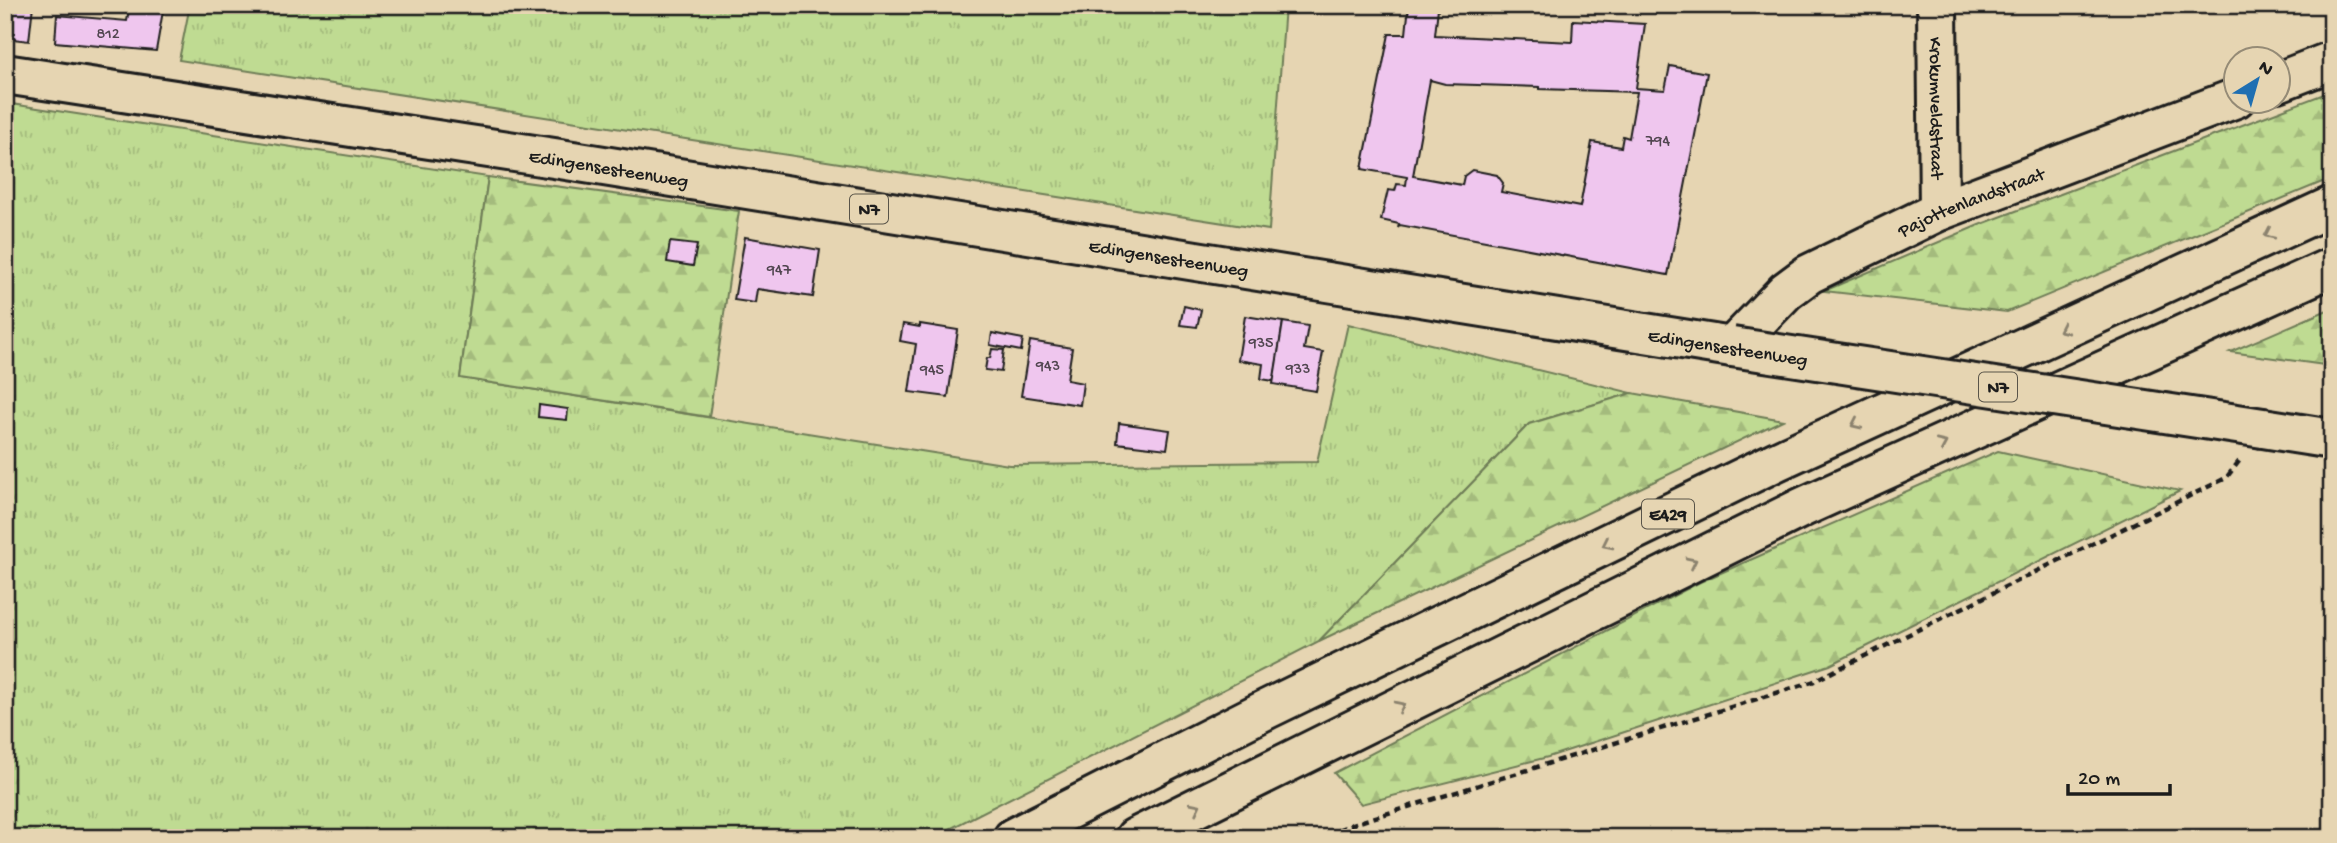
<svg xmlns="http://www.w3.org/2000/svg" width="2337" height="843" font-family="'Gochi Hand',sans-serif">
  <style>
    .grass { fill: url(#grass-tufts); stroke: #6e7c57; stroke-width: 2 }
    .forest { fill: url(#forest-firs); stroke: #6e7c57; stroke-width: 2 }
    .building { fill: #efc6ee; stroke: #1c1c1c; stroke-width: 2; fill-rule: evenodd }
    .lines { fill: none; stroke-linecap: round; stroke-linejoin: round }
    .minor-casing { stroke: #1c1c1c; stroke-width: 44 }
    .primary-casing { stroke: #1c1c1c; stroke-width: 44 }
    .motorway-casing { stroke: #1c1c1c; stroke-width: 44 }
    .path { stroke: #1c1c1c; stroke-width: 4.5; stroke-dasharray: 7 5; stroke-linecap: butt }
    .minor { stroke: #e6d5b2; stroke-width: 38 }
    .primary { stroke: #e6d5b2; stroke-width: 38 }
    .motorway { stroke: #e6d5b2; stroke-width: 38 }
    .primary-bridge-casing { stroke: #1c1c1c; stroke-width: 44; stroke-linecap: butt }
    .primary-bridge { stroke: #e6d5b2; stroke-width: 38 }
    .oneway { stroke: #8b826e }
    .labels { text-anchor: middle; stroke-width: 5; stroke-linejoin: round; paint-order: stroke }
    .number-label { font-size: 16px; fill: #514650 }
    .shield { fill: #e6d5b2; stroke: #595449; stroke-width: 2 }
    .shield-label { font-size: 18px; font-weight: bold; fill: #1c1c1c }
    .street-label { font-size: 19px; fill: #1c1c1c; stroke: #e6d5b2 }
  </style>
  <defs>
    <pattern id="grass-tufts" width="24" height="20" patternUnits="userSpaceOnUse" patternTransform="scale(1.75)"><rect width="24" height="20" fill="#bfdb92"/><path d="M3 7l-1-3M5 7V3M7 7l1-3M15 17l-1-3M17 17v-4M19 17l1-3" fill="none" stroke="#a4bb7d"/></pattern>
    <pattern id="forest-firs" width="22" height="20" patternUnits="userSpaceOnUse" patternTransform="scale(1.75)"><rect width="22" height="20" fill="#bfdb92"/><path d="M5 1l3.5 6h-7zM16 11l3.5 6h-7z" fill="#a4bb7d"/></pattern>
  </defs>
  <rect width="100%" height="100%" fill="#e6d5b2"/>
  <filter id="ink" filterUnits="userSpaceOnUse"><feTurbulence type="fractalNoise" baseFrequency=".0143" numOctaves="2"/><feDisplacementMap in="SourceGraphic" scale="14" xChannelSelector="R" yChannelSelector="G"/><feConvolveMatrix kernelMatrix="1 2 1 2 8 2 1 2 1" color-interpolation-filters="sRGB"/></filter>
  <g filter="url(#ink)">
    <g class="grass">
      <polygon points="190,5 1285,5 1269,230 179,60"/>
      <polygon points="5,103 488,177 460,378 1009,465 1317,462 1348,324 1632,393 1529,424 1319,641 932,838 5,838"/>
    </g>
    <g class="forest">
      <polygon points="2332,91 2332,178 2007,312 1824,291 1979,225"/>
      <polygon points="488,177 739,211 709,417 460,378"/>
      <polygon points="2332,308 2332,366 2230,352"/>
      <polygon points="1632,393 1783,420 1319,641 1529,424"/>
      <polygon points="1998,451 2180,491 1830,665 1548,757 1361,804 1334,773 1700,582"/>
    </g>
    <g class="building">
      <polygon points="5,5 33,5 29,41 5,38"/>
      <polygon points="130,5 164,5 156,51 55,42 57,15 127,21"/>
      <path d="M1409 5H1441L1440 9 1438 8 1435 35 1572 42 1573 20 1645 24 1636 88 1665 90 1670 66 1707 73 1668 275 1400 225 1398 228 1399 224 1381 220 1388 190 1395 191 1397 184 1406 185 1407 177 1362 169 1389 34H1406ZM1430 80 1445 84 1540 87V89L1637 92 1629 138 1623 136 1621 147 1592 142 1580 207 1501 192 1503 183 1497 175 1472 170 1464 176 1462 185 1413 176Z"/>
      <polygon points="745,237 820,250 813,297 757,289 755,303 734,300"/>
      <polygon points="670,242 697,245 693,266 667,262"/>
      <polygon points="1184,306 1201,310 1197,327 1180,325"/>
      <polygon points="1245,316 1283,322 1274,381 1261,379 1263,364 1238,360"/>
      <polygon points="1283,322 1308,326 1304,349 1323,352 1316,391 1273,384"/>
      <polygon points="903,324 920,327 920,324 958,330 948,397 909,392 916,344 900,341"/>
      <polygon points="992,333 1023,339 1021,351 990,345"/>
      <polygon points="1030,341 1072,348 1067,380 1083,383 1080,405 1021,396"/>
      <polygon points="992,349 1004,350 1001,372 985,370 987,358 990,358"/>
      <polygon points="539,405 568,409 567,420 538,417"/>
      <polygon points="1119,423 1170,430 1167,449 1117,443"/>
    </g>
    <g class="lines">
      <defs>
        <g id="minor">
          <path id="s1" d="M1937 5 1939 211"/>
          <polyline points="2278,82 2332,61"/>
          <path id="s2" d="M1732 347 1786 291 1809 274 1939 211 2236 98"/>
        </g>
        <g id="primary">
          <path id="s3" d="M5 74 554 158 1732 347"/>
          <polyline points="2263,428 2332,439"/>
        </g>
        <g id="motorway">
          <polyline points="1013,838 1267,709 1777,461 2332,206"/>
          <polyline points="1135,838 1803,507 2332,267"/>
        </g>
      </defs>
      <use href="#minor" class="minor-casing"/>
      <use href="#primary" class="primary-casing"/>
      <use href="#motorway" class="motorway-casing"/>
      <polyline class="path" points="1316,838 1353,824 1812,682 2226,478 2240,460"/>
      <use href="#minor" class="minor"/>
      <use href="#primary" class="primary"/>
      <use href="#motorway" class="motorway"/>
      <defs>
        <polyline id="primary-bridge" points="1732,347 2263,428"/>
      </defs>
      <use href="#primary-bridge" class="primary-bridge-casing"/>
      <use href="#primary-bridge" class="primary-bridge"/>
    </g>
    <defs><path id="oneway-chevron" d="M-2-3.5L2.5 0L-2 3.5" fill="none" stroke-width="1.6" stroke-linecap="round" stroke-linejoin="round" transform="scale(1.75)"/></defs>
    <g class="oneway">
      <use href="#oneway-chevron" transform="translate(2269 234) rotate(155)"/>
      <use href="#oneway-chevron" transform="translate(2063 329) rotate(155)"/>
      <use href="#oneway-chevron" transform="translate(1856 424) rotate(155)"/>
      <use href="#oneway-chevron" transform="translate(1942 444) rotate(-24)"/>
      <use href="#oneway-chevron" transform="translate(1607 544) rotate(154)"/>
      <use href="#oneway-chevron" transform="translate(1692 562) rotate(-26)"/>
      <use href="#oneway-chevron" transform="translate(1400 706) rotate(-26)"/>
      <use href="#oneway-chevron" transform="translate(1196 807) rotate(-27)"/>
    </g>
  </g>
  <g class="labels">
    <g class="number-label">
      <text x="108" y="38">812</text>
      <text x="1658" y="145">794</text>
      <text x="779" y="274">947</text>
      <text x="1261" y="347">935</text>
      <text x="1048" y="370">943</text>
      <text x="1298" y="373">933</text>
      <text x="932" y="374">945</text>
    </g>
    <g class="shield">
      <rect x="850" y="194.5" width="38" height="29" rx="5"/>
      <rect x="1979" y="372.5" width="38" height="29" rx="5"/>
      <rect x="1642" y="499.5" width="52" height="29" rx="5"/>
    </g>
    <g class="shield-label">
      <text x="869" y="215">N7</text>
      <text x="1998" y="393">N7</text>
      <text x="1668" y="520">E429</text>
    </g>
    <g class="street-label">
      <text dy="7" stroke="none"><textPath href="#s1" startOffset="103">Krokumveldstraat</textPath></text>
      <text dy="7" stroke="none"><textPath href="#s3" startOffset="611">Edingensesteenweg</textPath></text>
      <text dy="7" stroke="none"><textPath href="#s2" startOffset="284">Pajottenlandstraat</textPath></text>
      <text dy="7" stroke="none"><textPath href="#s3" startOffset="1178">Edingensesteenweg</textPath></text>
      <text transform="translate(1728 346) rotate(9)" y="7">Edingensesteenweg</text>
    </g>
  </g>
  <rect width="2337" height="843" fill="none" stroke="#e6d5b2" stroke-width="28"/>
  <rect x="14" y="14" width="2309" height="815" fill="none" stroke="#1c1c1c" stroke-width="2.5" filter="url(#ink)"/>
  <g transform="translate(2257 80) rotate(37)"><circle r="33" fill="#e6d5b2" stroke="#958b76" stroke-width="2"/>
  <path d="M0-5L12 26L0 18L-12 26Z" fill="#1f6fb2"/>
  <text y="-10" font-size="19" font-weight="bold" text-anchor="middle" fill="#1c1c1c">N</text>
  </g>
  <path d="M2068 784v10h102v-10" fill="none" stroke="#1c1c1c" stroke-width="3.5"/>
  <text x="2078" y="784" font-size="21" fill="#1c1c1c" stroke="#e6d5b2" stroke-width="5" paint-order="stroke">20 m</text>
</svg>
